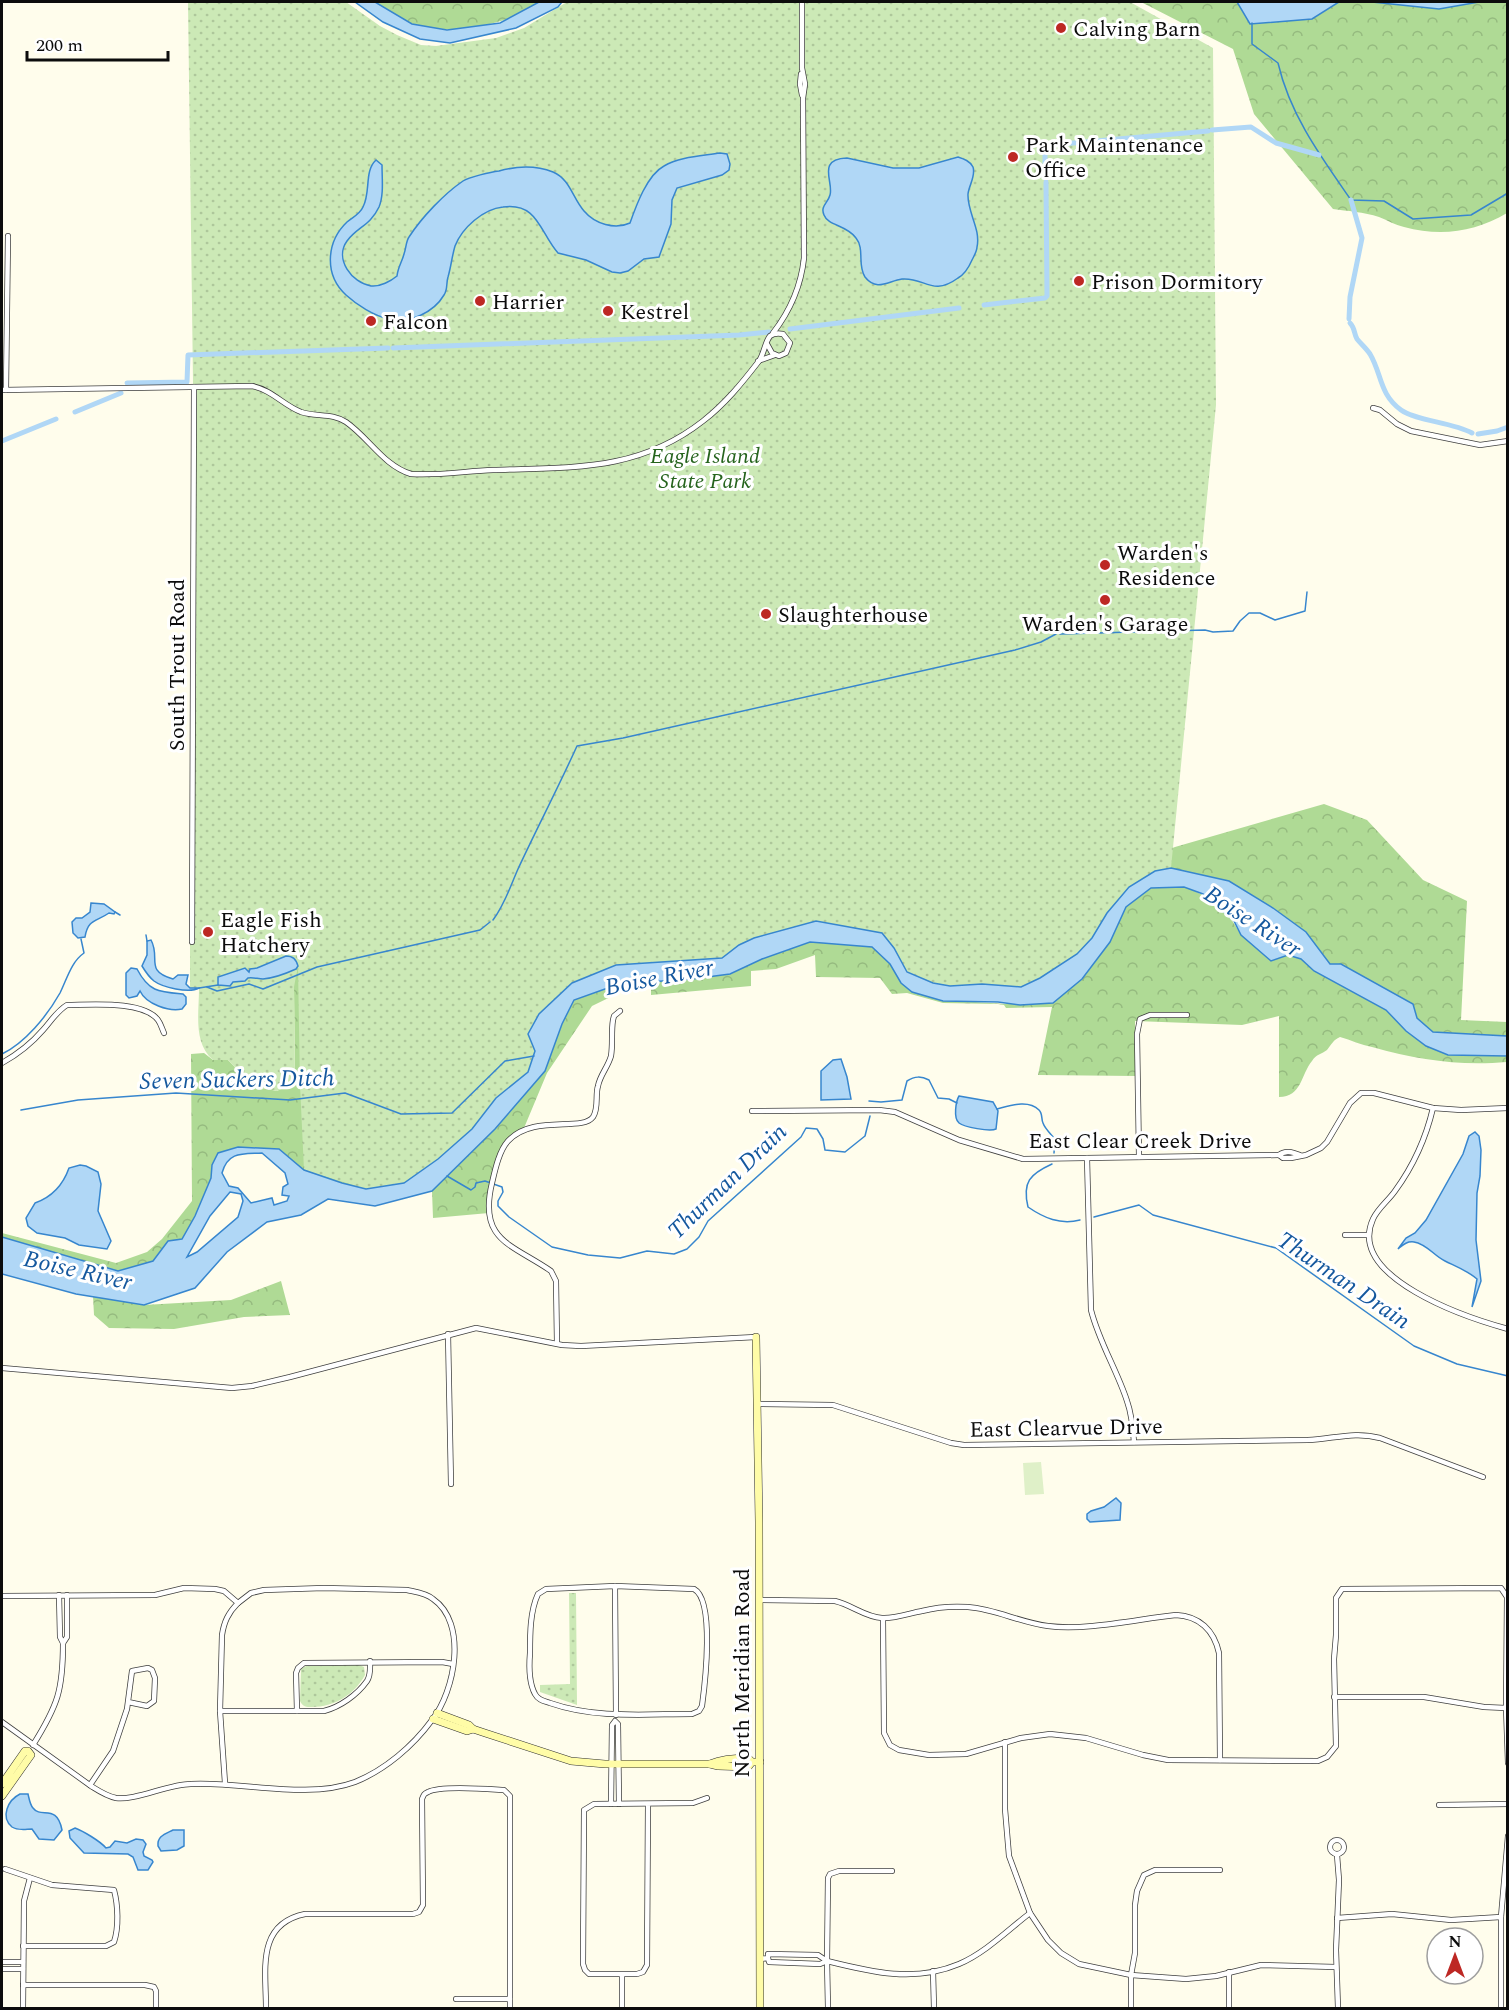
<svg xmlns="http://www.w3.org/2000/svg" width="1509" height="2010" font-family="Spectral,serif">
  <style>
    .forest { fill: url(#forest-crowns) }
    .park { fill: url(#park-dots) }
    .pitch { fill: #dff0c8 }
    .water { fill: #b0d7f6; stroke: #3786ce; stroke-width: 1.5; fill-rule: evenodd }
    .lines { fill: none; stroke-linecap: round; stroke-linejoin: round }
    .stream { stroke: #3786ce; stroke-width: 1.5 }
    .canal { stroke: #b0d7f6; stroke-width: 5 }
    .street-casing { stroke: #3f3f3f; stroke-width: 6 }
    .secondary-casing { stroke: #2e2e2e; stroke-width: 8 }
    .street { stroke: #fff; stroke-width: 4.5 }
    .secondary { stroke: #fffca7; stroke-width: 7 }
    .poi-dot { fill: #bd2824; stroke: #fff; stroke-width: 2 }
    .labels { text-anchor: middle; stroke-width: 6; stroke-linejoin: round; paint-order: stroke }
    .poi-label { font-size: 22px; fill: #0c0c0c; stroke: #fff; text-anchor: start }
    .park-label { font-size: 22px; font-style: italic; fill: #26641d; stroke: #fff }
    .street-label { font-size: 22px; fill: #0c0c0c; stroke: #fff }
    .water-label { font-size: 24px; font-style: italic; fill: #15589e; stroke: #fff }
  </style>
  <defs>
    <pattern id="forest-crowns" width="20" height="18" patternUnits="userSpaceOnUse" patternTransform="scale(1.5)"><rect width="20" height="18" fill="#afda95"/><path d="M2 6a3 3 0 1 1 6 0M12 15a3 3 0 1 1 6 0" fill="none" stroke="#95ba7f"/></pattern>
    <pattern id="park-dots" width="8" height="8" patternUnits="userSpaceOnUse" patternTransform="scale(1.5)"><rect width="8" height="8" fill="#cce9b6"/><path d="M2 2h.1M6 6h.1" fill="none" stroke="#aec79b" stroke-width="1.8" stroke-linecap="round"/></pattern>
  </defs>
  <rect width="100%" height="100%" fill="#fffdec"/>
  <g class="forest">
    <path d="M375 2H539C513 25 443 37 411 24 399 18 385 9 375 2Z"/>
    <path d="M1141 2H1237L1250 24 1314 18 1339 2H1372L1439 9 1479 2H1507V213C1475 232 1441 237 1404 227 1395 225 1387 220 1379 217 1364 212 1347 211 1333 209L1254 114 1233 49Z"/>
    <path d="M562 753 588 754 532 870 585 946 828 915 854 921 937 934 1060 922 1064 916 1131 864 1175 847 1324 804 1367 820 1423 880 1467 901 1461 1020 1507 1022V1036L1433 1032 1417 1018 1413 1004 1341 964H1330L1306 932 1273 908 1229 881 1171 868 1155 871 1129 887 1107 913 1092 938 1077 954 1040 978 1021 987 982 984 950 986 934 983 907 972 894 948 882 933 816 921 754 938 739 945 722 958 616 965 572 983 539 1014 528 1034 535 1051 528 1071 496 1098 472 1129 438 1159 404 1183 366 1189 342 1183 304 1170 279 1149 238 1147 218 1153 212 1165 211 1178 195 1216 182 1239 168 1241 153 1261 118 1271 2 1237V1233L116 1263 147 1252 162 1239 192 1201 191 1054 204 1053 213 1060H228L253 1086 277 1091 295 1081 294 987 276 989 268 993H208L209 983 230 986 233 982C239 984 244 982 248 978 253 977 258 979 263 979 274 978 285 974 296 969L300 959 318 952 310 926 307 903 413 888 490 928 448 984 404 996 367 982 330 994 368 1081 446 1090 527 1004 545 981 507 968 495 945 530 926 500 866Z"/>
    <path d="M1184 887C1210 896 1228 910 1241 935L1301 959 1314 971 1386 1010 1406 1031 1448 1055 1507 1056V1062C1459 1066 1419 1060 1372 1047 1361 1045 1351 1040 1340 1037 1333 1040 1332 1044 1327 1050 1322 1054 1316 1054 1312 1061 1301 1074 1302 1097 1279 1097V1016L1242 1025 1135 1021V1076L1038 1075 1052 1007 1006 1008 1004 1005 998 1004 943 1003 907 993 892 994 880 978 816 977 815 955 776 969 751 971V986L651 995V984L633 986 592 1006 547 1073 524 1128 512 1135 504 1144 492 1181 489 1213 433 1218 432 1191 495 1129 545 1071 562 1024 574 999 605 989 634 983 730 974 762 959 810 942 872 947 890 964 901 983 975 1002 1006 1004 1082 979 1110 942 1126 907 1151 888Z"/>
    <polygon points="281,1281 290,1315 244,1317 174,1329 109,1328 94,1315 93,1296 144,1305 231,1300"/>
  </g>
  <g class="park">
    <path d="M188 2H346L380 26 397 35 421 45 436 46 496 38 524 28 567 2H1130L1213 48 1216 405 1171 868 1155 871 1107 913 1092 938 1077 954 1040 978 1021 987 982 984 950 986 934 983 907 972 894 948 882 933 816 921 772 933 739 945 722 958 616 965 572 983 535 1051 528 1071 496 1098 472 1129 438 1159 404 1183 366 1189 304 1170 300 1085 298 966 294 987 295 1082 277 1091 253 1086 228 1060H213C193 1043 199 1013 199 989L190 988V940H192L196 660 192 659 194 458Z"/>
    <polygon points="569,1593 576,1593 577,1705 540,1692 540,1685 570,1684"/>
    <path d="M359 1665 364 1667 365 1675C354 1695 334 1707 312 1707 306 1707 303 1707 300 1701L301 1669 306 1666Z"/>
  </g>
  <polygon class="pitch" points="1041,1462 1044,1494 1025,1495 1023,1463"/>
  <g class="water">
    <polygon points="355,2 375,2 412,24 447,30 500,23 539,2 562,2 558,7 516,28 450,43 420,39 383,22"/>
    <polygon points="1237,2 1339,2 1312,19 1250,24"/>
    <polygon points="1372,2 1479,2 1439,9"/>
    <path d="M720 153 727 154 730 164 729 170 722 175 677 188 672 200 671 224 659 257 644 259 628 271 620 273 612 272 586 260 558 253C540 233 538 202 503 207 483 209 462 228 455 246 452 256 451 267 448 277 446 283 448 289 444 295 434 312 410 324 389 319 374 316 357 305 346 295 324 275 326 242 347 222 353 217 360 214 363 207 371 192 364 171 376 160L382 165C382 179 384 195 379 207 370 226 357 227 347 241 334 259 352 283 371 286 380 287 391 281 397 276 398 267 402 262 404 254 406 249 406 241 409 237 422 217 444 194 463 181 469 177 491 172 499 171 517 166 535 165 553 172 570 179 573 199 584 211 595 224 615 230 630 223 636 206 647 175 664 166 679 157 702 156 720 153Z"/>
    <path d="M958 157C964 159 970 161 973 167 976 176 969 185 968 194 967 212 981 229 977 247 977 251 974 256 972 260 969 267 965 274 958 278 932 297 925 277 902 279 888 281 877 292 865 277 857 265 865 249 856 238 847 225 828 226 824 215 820 206 828 203 830 195 834 182 816 159 847 158L893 168H919Z"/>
    <path d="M1171 868 1229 881 1273 908 1306 932 1330 964H1341L1413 1004 1417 1018 1433 1032 1507 1036V1056L1448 1055 1426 1046 1406 1031 1386 1010 1314 971 1301 959 1288 955 1271 961 1241 935 1234 921 1203 894 1184 887 1151 888 1126 907 1110 942 1082 979 1053 1003 1020 1005 998 1002 943 1001 912 992 901 983 890 964 872 947 810 942 762 959 730 974 692 979 634 983 605 989 574 1000 562 1024 545 1071 495 1129 432 1191 375 1206 328 1199 301 1215 267 1222 227 1252 195 1288 144 1305 76 1294 2 1274V1237L118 1271 153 1261 168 1241 182 1239 195 1216 211 1178 212 1165 218 1153 238 1147 279 1149 304 1170 342 1183 366 1189 404 1183 438 1159 472 1129 496 1098 528 1072 535 1051 528 1034 539 1014 572 983 616 965 722 958 739 945 754 938 816 921 882 933 894 948 907 972 933 983 950 986 982 984 1021 987 1040 978 1077 954 1092 938 1107 913 1129 887 1155 871ZM262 1153 285 1173 288 1184 283 1187 282 1195 289 1196 287 1201 274 1205 272 1198 251 1203 238 1188 229 1186 222 1173C228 1151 243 1154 262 1153ZM230 1192 241 1194 243 1201 238 1217 197 1252 187 1257 210 1216Z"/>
    <path d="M91 903 104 904 115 912 114 914 109 913C96 922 88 919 85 937L78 938 73 933 72 922 76 918H82L90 912Z"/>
    <path d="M151 940C161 958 144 971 173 979L178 975H188L186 984 190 988H199C189 994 162 987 154 981 149 977 145 971 142 966L147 955V941Z"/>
    <path d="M286 956C293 956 296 959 298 966L296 969C285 974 274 978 263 979 258 979 253 977 248 978L245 981 233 982 230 986 218 985V977L245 968 249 972 250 969 257 968Z"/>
    <path d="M131 968 137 969C149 992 159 992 183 994L186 997V1004L182 1009C169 1012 146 1004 140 991L137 996 129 998 126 995V973Z"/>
    <polygon points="841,1059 847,1077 851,1099 821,1100 821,1071 833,1060"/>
    <path d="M959 1096 993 1102 998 1111 996 1129C990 1132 964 1127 959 1123 953 1118 956 1101 959 1096Z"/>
    <path d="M1475 1132 1479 1136 1481 1150 1480 1176 1477 1193 1476 1240 1481 1281 1472 1307 1477 1279C1468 1271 1455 1266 1445 1261 1434 1256 1427 1244 1414 1242 1406 1241 1402 1246 1398 1249L1406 1238 1415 1233 1426 1220 1463 1154 1469 1136Z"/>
    <path d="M80 1165 86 1166 98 1172 101 1184 98 1211 111 1241 107 1249 79 1245 65 1238 37 1233 28 1226 26 1218 35 1203C52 1197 63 1185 69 1168Z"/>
    <polygon points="1116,1498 1121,1503 1120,1520 1090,1522 1087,1519 1087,1514 1091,1511 1104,1507"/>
    <path d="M20 1794H28C29 1798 30 1805 33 1808 41 1819 57 1803 62 1830L54 1840 39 1839 32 1829C26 1829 18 1831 12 1827 0 1817 8 1800 20 1794Z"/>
    <path d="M75 1828C83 1831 100 1841 106 1848L110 1847 115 1841 127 1843 136 1839 143 1840 146 1844 143 1852 144 1856 152 1860 153 1862 148 1870H138L133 1857 128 1854 84 1853 70 1838 69 1831Z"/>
    <path d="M173 1830H184V1846L177 1850 161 1851 158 1846C157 1836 165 1834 173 1830Z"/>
  </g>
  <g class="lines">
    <g class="stream">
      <path d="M1252 23V44L1278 63C1290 115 1321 157 1351 200L1384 201 1413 219 1471 215 1508 193"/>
      <polyline points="1060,634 1205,630 1213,632 1233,631 1240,621 1249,613 1260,613 1275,620 1305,611 1307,592"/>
      <polyline points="115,912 120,915"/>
      <path d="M493 920C505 904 510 887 518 869 537 828 558 788 577 746L623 738 1015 650 1041 642 1056 634"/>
      <polyline points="146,935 147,941"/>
      <polyline points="207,987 217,991 249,984 263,989 317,967 480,930 490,922"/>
      <polyline points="199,988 218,985"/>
      <path d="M2 1054C25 1043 47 1016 60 993 67 979 71 962 84 953L81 939"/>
      <path d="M869 1101 881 1102 902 1100 907 1081C915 1076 921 1076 929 1080L938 1098 949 1099 957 1103"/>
      <path d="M997 1109C1009 1106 1028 1099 1039 1110 1043 1114 1041 1119 1043 1123 1045 1129 1051 1134 1055 1139L1054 1153"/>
      <polyline points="21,1110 78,1100 176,1093 290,1100 345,1093 401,1114 452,1113 505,1061 534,1056"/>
      <path d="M1052 1164C1030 1174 1022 1182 1028 1207 1044 1218 1060 1225 1080 1220"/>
      <polyline points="447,1176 471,1190 475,1187 476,1183 485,1181 502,1187 503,1192 498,1201 498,1206 509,1217 552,1247 588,1255 620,1258 647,1251 674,1254 687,1249 699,1237 708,1221 801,1137 806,1128 817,1129 823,1139 825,1150 845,1152 865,1136 870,1116"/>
      <polyline points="1094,1217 1139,1205 1153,1215 1276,1248 1414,1346 1457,1364 1508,1376"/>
    </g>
    <g class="canal">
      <polyline points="1212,130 1251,127 1276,143 1319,155"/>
      <polyline points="1051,145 1208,131"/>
      <polyline points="1045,175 1045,145 1047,145"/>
      <polyline points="984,305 1045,298 1047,296 1046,182"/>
      <polyline points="1349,319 1350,297 1362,238 1351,200"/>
      <path d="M1350 323C1355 328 1354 334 1357 339 1361 344 1366 348 1370 354 1382 374 1379 394 1401 410 1416 421 1452 422 1472 433"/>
      <polyline points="790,329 959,308"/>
      <polyline points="393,348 739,335 769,332"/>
      <polyline points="127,383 187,382 188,355 388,348"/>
      <polyline points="75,412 121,393"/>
      <polyline points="1478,434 1497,431 1508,427"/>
      <polyline points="2,441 56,419"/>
    </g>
    <defs>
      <g id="street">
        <polyline points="801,74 800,84 802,95"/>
        <path d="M773 333C790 311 801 286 804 258L803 98 805 84 802 68V2"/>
        <polyline points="758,361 775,355"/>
        <path d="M2 390 252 386C272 390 283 405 301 412 316 417 333 413 346 422 369 438 384 466 411 474 438 476 466 471 493 470 571 467 638 472 703 421 725 404 742 383 759 361 764 354 765 342 770 336 774 333 778 333 783 334L790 343 786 353 779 356 772 353 767 344"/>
        <polyline points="6,390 8,236"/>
        <polyline points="1373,408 1380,410 1397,424 1411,431 1480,445 1508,441"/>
        <polyline points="192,942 194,387"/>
        <path d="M2 1063C18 1054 31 1044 43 1030 51 1021 57 1011 67 1005 90 1005 143 1000 158 1020 161 1024 162 1029 164 1033"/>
        <path d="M1433 1108C1426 1138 1414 1165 1395 1191 1388 1201 1378 1208 1373 1219 1346 1278 1468 1318 1508 1329"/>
        <polyline points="752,1111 879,1110 895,1112 959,1140 1023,1159 1279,1155"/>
        <path d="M1300 1155C1292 1152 1285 1150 1279 1155L1283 1158H1291L1306 1155 1321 1148 1327 1142 1350 1103 1361 1093H1374L1433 1108 1461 1110 1508 1108"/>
        <polyline points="1139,1157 1137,1034 1140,1019 1150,1015 1187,1015"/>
        <path d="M1087 1158 1091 1310C1099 1342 1117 1370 1127 1401 1132 1415 1133 1428 1134 1442"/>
        <polyline points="1345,1235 1369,1235"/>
        <polyline points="448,1334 451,1484"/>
        <path d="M557 1343 556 1281 551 1271C512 1244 478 1241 492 1183 495 1170 499 1151 508 1141 533 1114 582 1132 593 1117 599 1108 595 1095 598 1086 600 1075 608 1067 611 1056 613 1044 611 1032 613 1020L614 1016 620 1011"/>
        <polyline points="2,1368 232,1388 252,1386 290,1377 476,1328 562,1345 581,1346 756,1337"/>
        <path d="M757 1404 833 1405 951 1443 964 1445 1308 1440C1333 1439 1355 1431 1380 1438L1483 1477"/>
        <path d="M615 1586 694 1589C715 1600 705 1684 702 1706L699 1711 692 1714C644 1714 596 1719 550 1703 544 1701 538 1700 535 1694 529 1683 529 1665 530 1653 530 1634 530 1611 538 1594L546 1589Z"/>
        <polyline points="615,1586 616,1715"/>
        <polyline points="59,1595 60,1637 63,1643 67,1637 67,1595"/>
        <path d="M2 1596 155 1595 184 1588 215 1589 224 1591 238 1603 251 1593 264 1590 324 1588 407 1590C416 1592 426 1593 433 1599 468 1623 455 1691 432 1720 413 1746 385 1770 355 1782 307 1800 241 1781 191 1784 169 1784 134 1801 116 1798 106 1796 99 1791 91 1786L2 1722"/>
        <path d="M759 1600 835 1601C852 1605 865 1617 882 1618 895 1619 910 1613 922 1611 937 1607 953 1606 968 1607 996 1609 1021 1623 1048 1626 1086 1631 1138 1619 1176 1615 1199 1616 1214 1630 1219 1653L1220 1760"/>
        <polyline points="883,1619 884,1733 890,1745 899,1750 929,1755 966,1754 1021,1738 1050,1734 1086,1738 1143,1755 1168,1760 1318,1761 1327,1757 1336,1746 1334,1659 1336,1635 1336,1598 1342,1589 1501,1588 1507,1597 1506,1708 1508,1763"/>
        <polyline points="1334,1697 1424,1697 1484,1707 1506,1708"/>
        <path d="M220 1711H324C340 1707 357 1695 367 1681 371 1675 370 1668 370 1661"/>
        <polyline points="297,1711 296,1673 298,1668 304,1663 442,1662 453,1664"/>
        <polyline points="1005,1742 1005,1809 1009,1856 1030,1913 1048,1940 1061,1953 1079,1964 1131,1975 1186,1979 1216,1976 1261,1965 1336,1967"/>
        <path d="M33 1745C58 1705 63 1690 63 1643"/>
        <path d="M225 1783 220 1711 222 1635C224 1622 228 1613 238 1603"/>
        <polyline points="90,1785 113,1751 127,1709 132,1671 148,1668 152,1670 155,1678 154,1701 147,1706 128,1702"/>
        <polyline points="611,1804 612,1725 615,1721 618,1724 619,1804"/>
        <polyline points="648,1804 647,1965 643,1972 637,1974 589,1974 585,1970 583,1964 584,1810 594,1804 693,1803 707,1798"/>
        <polyline points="1439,1805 1508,1804"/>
        <circle cx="1337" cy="1847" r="7"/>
        <polyline points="1337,1855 1339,1880 1336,1950 1338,2008"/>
        <path d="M5 1869 52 1885 114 1890C118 1905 119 1927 114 1942L106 1946H23"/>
        <polyline points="1337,1918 1392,1914 1451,1920 1501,1917"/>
        <polyline points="760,1959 768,1958 768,1954 818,1955 827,1961 820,1964 769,1962 768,1958"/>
        <path d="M827 1961C871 1972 914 1983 959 1964 985 1953 1008 1930 1030 1913"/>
        <polyline points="2,1962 23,1962"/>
        <polyline points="2,1969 23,1969"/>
        <polyline points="933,1971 934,2008"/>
        <polyline points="1229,1972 1229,2008"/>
        <polyline points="622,1975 622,2008"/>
        <polyline points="23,1985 145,1985 154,1987 156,1991 156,2008"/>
        <polyline points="456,1999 510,1999"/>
        <polyline points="23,2008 24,1901 30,1878"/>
        <path d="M266 2008C266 1970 256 1924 305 1914H413L419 1912 423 1905 422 1799C424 1794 424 1794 428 1792 440 1785 488 1789 504 1790L510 1796V2008"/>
        <polyline points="828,2008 827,1961 828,1878 830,1874 839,1871 892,1871"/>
        <polyline points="1131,2008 1131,1975 1135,1953 1135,1905 1137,1891 1144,1875 1155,1870 1220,1870"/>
        <polyline points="1501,2008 1501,1917 1508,1836"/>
      </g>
      <g id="secondary">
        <polyline points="756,1337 759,1522 760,2008"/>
        <polyline points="437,1713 469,1725 473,1729"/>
        <polyline points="433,1719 467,1731 473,1729 485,1733 571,1761 605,1764 710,1764"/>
        <path d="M752 1762 748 1767 718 1766 710 1764C722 1759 735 1758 748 1758L752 1762H760"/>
        <polyline points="2,1784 25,1751 28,1751 31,1755 2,1796"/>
      </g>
    </defs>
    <use href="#street" class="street-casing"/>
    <use href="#secondary" class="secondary-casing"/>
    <use href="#street" class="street"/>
    <use href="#secondary" class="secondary"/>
  </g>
  <g class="poi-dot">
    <circle cx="1061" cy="28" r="6"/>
    <circle cx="1013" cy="157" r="6"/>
    <circle cx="1079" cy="281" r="6"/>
    <circle cx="480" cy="301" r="6"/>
    <circle cx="608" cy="311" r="6"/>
    <circle cx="371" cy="321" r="6"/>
    <circle cx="1105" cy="565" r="6"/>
    <circle cx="1105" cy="600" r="6"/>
    <circle cx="766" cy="614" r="6"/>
    <circle cx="208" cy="932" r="6"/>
  </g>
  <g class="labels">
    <g class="poi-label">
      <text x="1073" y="36">Calving Barn</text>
      <text x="1025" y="152">Park Maintenance<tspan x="1025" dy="25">Office</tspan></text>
      <text x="1091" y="289">Prison Dormitory</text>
      <text x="492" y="309">Harrier</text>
      <text x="620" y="319">Kestrel</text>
      <text x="383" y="329">Falcon</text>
      <text x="1117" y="560">Warden's<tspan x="1117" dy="25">Residence</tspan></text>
      <text x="778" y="622">Slaughterhouse</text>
      <text x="1105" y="631" text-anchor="middle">Warden's Garage</text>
      <text x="220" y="927">Eagle Fish<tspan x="220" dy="25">Hatchery</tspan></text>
    </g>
    <g class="park-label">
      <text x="705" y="463">Eagle Island<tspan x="705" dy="25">State Park</tspan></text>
    </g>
    <g class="street-label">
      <text transform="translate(176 665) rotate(-90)" y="8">South Trout Road</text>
      <text x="1140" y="1148">East Clear Creek Drive</text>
      <text transform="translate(1066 1427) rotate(-1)" y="8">East Clearvue Drive</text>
      <text transform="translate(741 1673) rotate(-90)" y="8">North Meridian Road</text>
    </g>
    <g class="water-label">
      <text transform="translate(1253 921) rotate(33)" y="8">Boise River</text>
      <text transform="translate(659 977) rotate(-11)" y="8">Boise River</text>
      <text transform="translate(237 1079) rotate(-1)" y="8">Seven Suckers Ditch</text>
      <text transform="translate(727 1181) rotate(-44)" y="8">Thurman Drain</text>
      <text transform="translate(78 1270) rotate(13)" y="8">Boise River</text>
      <text transform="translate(1344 1280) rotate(34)" y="8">Thurman Drain</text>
    </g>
  </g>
  <rect width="1509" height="2010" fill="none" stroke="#0c0c0c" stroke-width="6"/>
  <g transform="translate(1455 1956)"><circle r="28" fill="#ffffff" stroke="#9e9e9e" stroke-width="1.5"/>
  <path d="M0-4.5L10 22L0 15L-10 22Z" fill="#bd2824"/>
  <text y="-9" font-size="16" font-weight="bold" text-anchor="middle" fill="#0c0c0c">N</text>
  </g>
  <path d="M27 51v9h141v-9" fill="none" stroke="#0c0c0c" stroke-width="3"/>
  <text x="36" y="51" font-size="18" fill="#0c0c0c" stroke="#ffffff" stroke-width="4.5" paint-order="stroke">200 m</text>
</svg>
